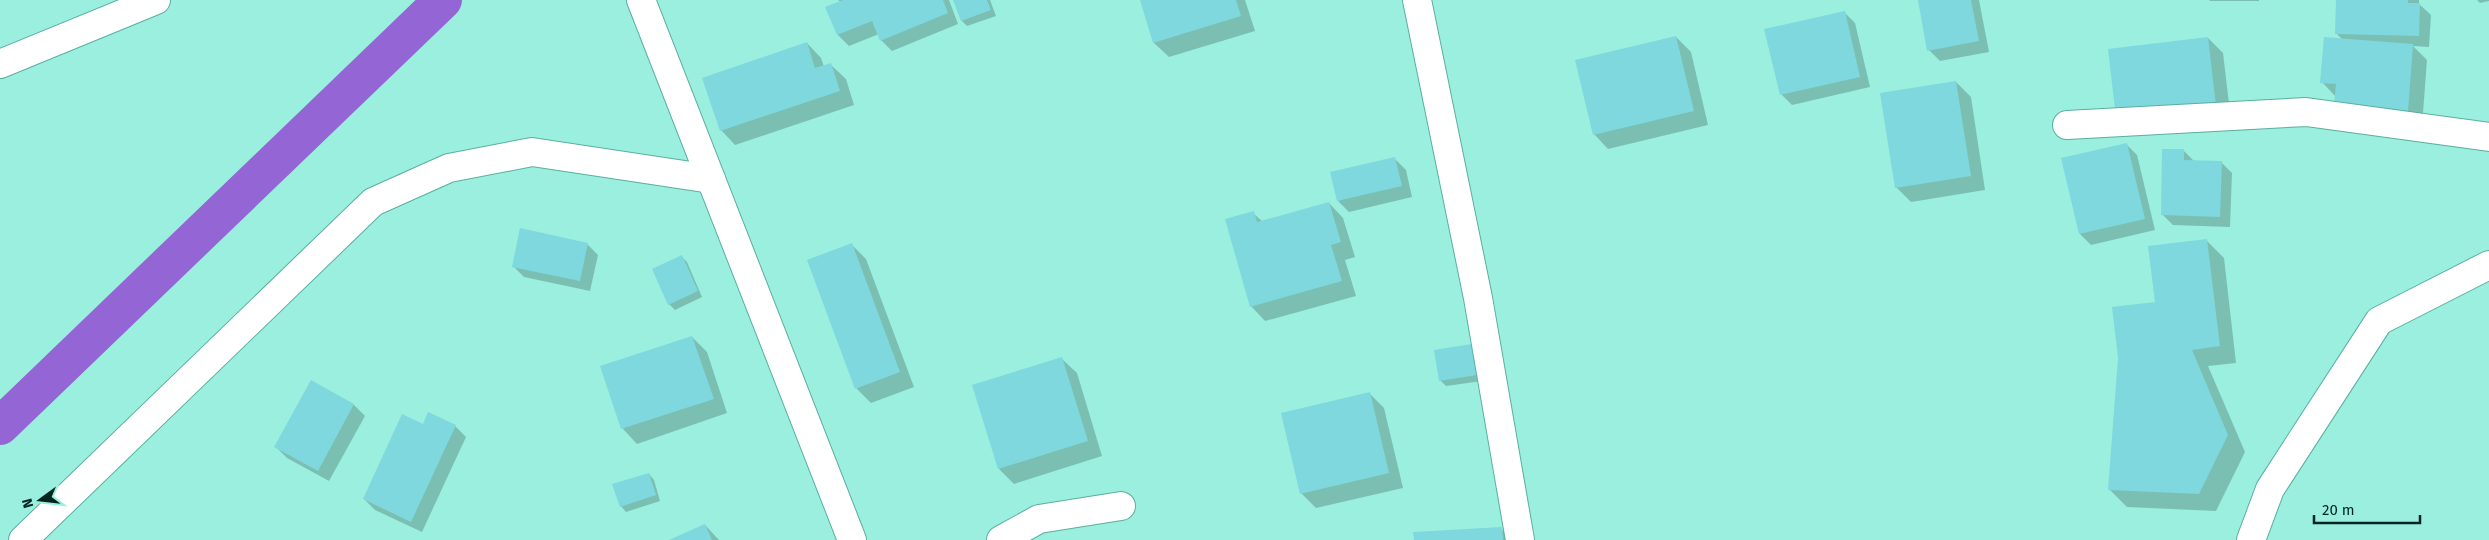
<svg xmlns="http://www.w3.org/2000/svg" width="2489" height="540" font-family="'Fira Sans',sans-serif">
  <style>
    .shadow { fill: #0003 }
    .lines { fill: none; stroke-linecap: round; stroke-linejoin: round }
    .canal { stroke: #9466d5; stroke-width: 38 }
    .building { fill: #7ed8dd }
    .minor-casing { stroke: #5aafa0; stroke-width: 30 }
    .minor { stroke: #fff; stroke-width: 28 }
  </style>
  <rect width="100%" height="100%" fill="#9aefdf"/>
  <g class="shadow">
    <polygon points="838,0 949,0 958,24 892,51 881,40 879,34 849,46 838,35 827,8 841,2"/>
    <polygon points="954,0 990,0 996,16 967,26 962,21"/>
    <polygon points="1141,0 1245,0 1255,31 1169,57 1154,43"/>
    <polygon points="1919,0 1979,0 1989,52 1940,61 1929,50"/>
    <polygon points="2209,0 2259,0 2259,1 2210,1"/>
    <polygon points="2337,0 2419,0 2419,4 2431,15 2429,47 2413,46 2427,60 2422,126 2336,97 2322,82 2343,40 2336,33"/>
    <polygon points="2477,0 2489,0 2489,1 2480,3"/>
    <polygon points="1844,12 1855,23 1870,87 1792,105 1781,94"/>
    <polygon points="1676,37 1691,52 1708,125 1608,149 1594,134"/>
    <polygon points="2208,38 2223,53 2231,120 2131,132"/>
    <polygon points="807,43 821,58 824,67 831,65 846,79 854,105 735,145 721,130"/>
    <polygon points="1956,82 1971,97 1985,190 1911,202 1896,187"/>
    <polygon points="2126,144 2137,155 2155,230 2091,245 2080,234"/>
    <polygon points="2183,150 2194,161 2221,162 2232,173 2230,227 2173,225 2162,214"/>
    <polygon points="1395,159 1406,170 1412,197 1349,212 1338,201"/>
    <polygon points="1329,203 1343,218 1355,257 1345,260 1356,296 1265,321 1251,306 1253,213 1263,222"/>
    <polygon points="2206,240 2224,258 2236,363 2208,366 2245,452 2216,511 2127,507 2110,490 2157,303"/>
    <polygon points="587,244 598,255 590,291 524,277 513,266"/>
    <polygon points="852,245 866,259 914,387 871,403 857,389 809,261"/>
    <polygon points="682,257 687,262 702,297 675,310 669,304"/>
    <polygon points="692,337 707,352 727,413 637,444 623,429 602,367"/>
    <polygon points="1471,345 1477,351 1482,381 1446,386 1440,380"/>
    <polygon points="1062,359 1077,373 1102,456 1014,484 999,469 973,386"/>
    <polygon points="311,382 354,405 365,416 329,481 287,458 276,447"/>
    <polygon points="1369,393 1384,408 1403,488 1316,508 1301,493"/>
    <polygon points="423,425 455,426 466,437 422,532 375,510 364,499"/>
    <polygon points="649,474 654,480 660,501 626,512 621,506"/>
    <polygon points="705,525 719,540 672,540"/>
    <polygon points="1501,529 1513,540 1415,540"/>
  </g>
  <g class="lines">
    <polyline class="canal" points="0,426 443,0"/>
  </g>
  <g class="building">
    <polygon points="843,0 943,0 948,13 880,41 872,21 837,35 825,7"/>
    <polygon points="953,0 987,0 991,10 961,21"/>
    <polygon points="1140,0 1236,0 1241,16 1153,43"/>
    <polygon points="1918,0 1971,0 1979,41 1927,51"/>
    <polygon points="2336,0 2408,0 2408,3 2420,3 2419,36 2335,34"/>
    <polygon points="1845,11 1860,77 1780,95 1764,29"/>
    <polygon points="1676,36 1694,111 1593,135 1575,60"/>
    <polygon points="2208,37 2216,106 2116,118 2108,49"/>
    <polygon points="2324,37 2413,44 2408,112 2334,106 2336,84 2320,83"/>
    <polygon points="807,42 815,68 831,63 840,91 720,131 702,78"/>
    <polygon points="1956,81 1971,176 1895,188 1880,93"/>
    <polygon points="2127,143 2145,219 2079,234 2061,158"/>
    <polygon points="2162,149 2184,149 2184,160 2222,161 2220,217 2161,215"/>
    <polygon points="1395,157 1402,186 1337,201 1330,172"/>
    <polygon points="1329,202 1341,242 1331,245 1342,281 1250,307 1225,219 1254,211 1257,222"/>
    <polygon points="520,228 588,243 580,281 512,267"/>
    <polygon points="2207,239 2220,346 2192,350 2228,435 2199,494 2108,490 2118,358 2112,307 2155,302 2148,246"/>
    <polygon points="852,243 900,372 855,389 807,260"/>
    <polygon points="682,255 698,291 668,305 652,269"/>
    <polygon points="692,336 714,399 621,429 600,366"/>
    <polygon points="1472,344 1477,375 1439,381 1434,350"/>
    <polygon points="1062,357 1088,441 998,469 972,385"/>
    <polygon points="311,380 354,404 318,471 274,447"/>
    <polygon points="1370,392 1389,473 1300,494 1281,413"/>
    <polygon points="428,412 456,425 411,522 363,499 402,414 423,424"/>
    <polygon points="649,473 656,495 620,507 612,484"/>
    <polygon points="705,524 712,540 669,540"/>
    <polygon points="1502,527 1503,540 1414,540 1413,532"/>
  </g>
  <g class="lines">
    <defs>
      <g id="minor">
        <polyline points="641,0 852,540"/>
        <polyline points="1417,0 1478,298 1520,540"/>
        <polyline points="0,64 156,0"/>
        <polyline points="2067,125 2306,112 2489,137"/>
        <polyline points="23,540 373,202 449,168 532,152 711,179"/>
        <polyline points="1001,540 1039,519 1121,506"/>
        <polyline points="2251,540 2270,489 2379,321 2489,265"/>
      </g>
    </defs>
    <use href="#minor" class="minor-casing"/>
    <use href="#minor" class="minor"/>
  </g>
  <g transform="translate(40 500) rotate(255)" stroke="#9aefdf" stroke-width="4" paint-order="stroke">
  <path d="M0-4L9 19L0 12L-9 19Z" fill="#002520"/>
  <text y="-8" font-size="14" font-weight="bold" text-anchor="middle" fill="#002520">N</text>
  </g>
  <path d="M2314 515v8h106v-8" fill="none" stroke="#002520" stroke-width="2.5"/>
  <text x="2322" y="515" font-size="15" fill="#002520" stroke="#9aefdf" stroke-width="4" paint-order="stroke">20 m</text>
</svg>
